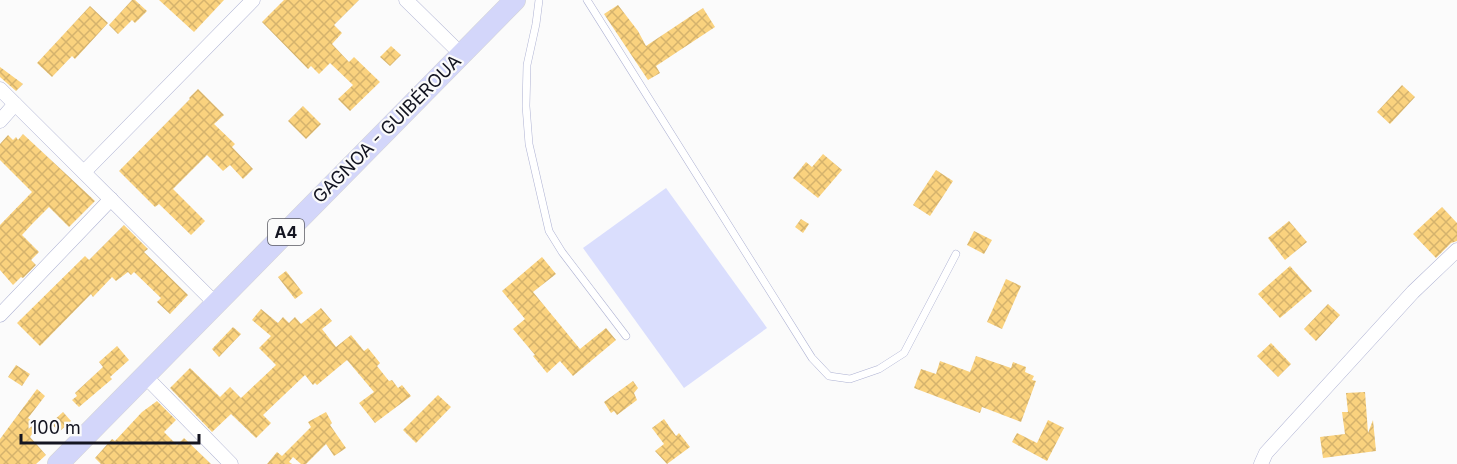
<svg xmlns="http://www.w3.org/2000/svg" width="1457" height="464" font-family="Inter,sans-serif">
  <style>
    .pitch { fill: #dadefd }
    .building { fill: url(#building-cross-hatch) }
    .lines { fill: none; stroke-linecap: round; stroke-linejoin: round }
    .lane-casing { stroke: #aeb2d3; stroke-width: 8 }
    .street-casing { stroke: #aeb2d3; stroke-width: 15 }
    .primary-casing { stroke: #d5d5d7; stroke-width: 22 }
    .lane { stroke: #fff; stroke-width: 7 }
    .street { stroke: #fff; stroke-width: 14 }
    .primary { stroke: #d3d6fa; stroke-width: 21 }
    .labels { text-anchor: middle; stroke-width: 4.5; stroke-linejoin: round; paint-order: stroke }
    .shield { fill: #fbfbfb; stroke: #595a62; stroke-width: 1.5 }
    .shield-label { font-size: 16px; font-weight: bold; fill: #141521 }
    .street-label { font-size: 18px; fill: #141521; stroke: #fbfbfb }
  </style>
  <defs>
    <pattern id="building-cross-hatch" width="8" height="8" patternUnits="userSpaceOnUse" patternTransform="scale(1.5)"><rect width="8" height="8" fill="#fad27e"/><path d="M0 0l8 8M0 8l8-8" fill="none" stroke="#d5b36d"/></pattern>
  </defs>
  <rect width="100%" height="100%" fill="#fbfbfb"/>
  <polygon class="pitch" points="666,188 767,328 684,388 583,248"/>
  <g class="building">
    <polygon points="132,0 135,0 147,11 135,23 132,20 118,34 109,25"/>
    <polygon points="159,0 224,0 194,32"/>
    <polygon points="284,0 359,0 334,25 342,33 332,44 349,62 354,57 380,82 350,111 338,99 353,85 330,63 319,74 311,66 308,69 262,22"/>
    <polygon points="618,5 638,31 646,46 703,8 715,27 656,66 660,73 648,80 604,14"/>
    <polygon points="90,6 108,23 75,59 72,56 52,77 37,63"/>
    <polygon points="391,46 401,55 390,66 380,57"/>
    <polygon points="0,67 23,84 16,91 0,77"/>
    <polygon points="1402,85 1415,97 1390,124 1377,112"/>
    <polygon points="198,89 224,115 214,124 235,144 232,147 253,169 243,179 230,165 223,171 207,155 173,189 205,221 191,235 159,204 155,207 119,171 190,99 189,98"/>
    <polygon points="303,106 321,124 306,139 288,121"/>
    <polygon points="23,134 95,201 69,227 49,207 32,224 22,235 39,252 31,260 36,265 23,278 21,277 13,285 0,270 0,225 32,192 0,160 0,144 8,135 13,140 16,137 18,140"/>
    <polygon points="823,154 842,170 818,198 793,178 806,162 812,167"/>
    <polygon points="936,170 953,181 930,216 913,205"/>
    <polygon points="1442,207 1457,223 1457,241 1451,243 1436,258 1413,234"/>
    <polygon points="801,219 809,224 803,233 795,227"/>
    <polygon points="1289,221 1307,242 1285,260 1268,238"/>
    <polygon points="124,225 148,249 144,252 188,295 170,314 157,302 161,298 134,272 131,275 128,272 116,281 112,277 93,297 91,294 40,346 17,323 85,256 89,260"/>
    <polygon points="974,231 992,240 984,254 967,245"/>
    <polygon points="542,257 556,274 533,292 580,349 606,328 616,340 573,376 560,361 547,373 533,356 535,355 513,329 525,319 502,291"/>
    <polygon points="1290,266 1312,291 1280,318 1258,294"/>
    <polygon points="286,271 303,293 295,299 278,277"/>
    <polygon points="1006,279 1021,286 1002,329 987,322"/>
    <polygon points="1328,304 1340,315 1316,341 1304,329"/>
    <polygon points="321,308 332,321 322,329 336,347 351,335 364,351 368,348 380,363 377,366 389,381 392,380 398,388 402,385 411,396 375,423 359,403 374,392 347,360 317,385 315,383 313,385 305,375 263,415 271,423 256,438 231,414 212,432 170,388 190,368 220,397 230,387 241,398 276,365 259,348 271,336 252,320 261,309 278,323 283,317 289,323 295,317 301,324"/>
    <polygon points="233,327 241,334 219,357 212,349"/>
    <polygon points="1271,343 1291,364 1278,377 1257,356"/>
    <polygon points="117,346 129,360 110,377 112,379 79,407 72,400 77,396 75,393 103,367 99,362"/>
    <polygon points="976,356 1011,368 1013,362 1026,367 1025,372 1034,376 1032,380 1036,381 1021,422 982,407 980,413 914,388 921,369 936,374 940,361 970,372"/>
    <polygon points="16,365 30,374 22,386 8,377"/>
    <polygon points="633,381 638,388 634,393 637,400 617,415 614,411 611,413 604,402"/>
    <polygon points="37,389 45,396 28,418 38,426 30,437 46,455 36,464 0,464 0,439"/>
    <polygon points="1365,392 1368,433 1373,420 1376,451 1323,458 1320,437 1345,434 1342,412 1348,412 1346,393"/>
    <polygon points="438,395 451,407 416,443 403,430"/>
    <polygon points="157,401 176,420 164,432 177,445 184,438 211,464 101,464 95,458 112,439 115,441 142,412"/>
    <polygon points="63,412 71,421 59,432 51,423"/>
    <polygon points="326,412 332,423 330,425 346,448 334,456 326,444 306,464 301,464 293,457 289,462 292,464 267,464 277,452 282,456 311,427 308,422"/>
    <polygon points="664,419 676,436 679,433 690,447 667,464 655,451 664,444 652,428"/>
    <polygon points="1048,420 1064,428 1047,461 1012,442 1017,433 1037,443"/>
  </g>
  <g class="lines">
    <defs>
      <g id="lane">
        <polyline points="539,0 536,24 527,65 526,106 529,144 549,231 562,252 626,336"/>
        <polyline points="587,0 812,358 829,376 850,379 879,369 904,353 956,254"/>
      </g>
      <g id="street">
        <polyline points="406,0 461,54"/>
        <polyline points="0,89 215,303"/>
        <polyline points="0,121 15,104"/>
        <polyline points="84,172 253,0"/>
        <polyline points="0,315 111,199"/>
        <polyline points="144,375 231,464"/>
        <polyline points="1261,464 1266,453 1413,292 1457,250"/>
      </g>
      <polyline id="primary" points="58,464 515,0"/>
    </defs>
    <use href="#lane" class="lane-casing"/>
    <use href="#street" class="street-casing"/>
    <use href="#primary" class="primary-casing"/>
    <use href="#lane" class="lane"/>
    <use href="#street" class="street"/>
    <use href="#primary" class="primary"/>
  </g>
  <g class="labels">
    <rect class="shield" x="268" y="219" width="36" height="26" rx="4.5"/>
    <g class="shield-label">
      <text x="286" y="238">A4</text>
    </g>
    <g class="street-label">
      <text transform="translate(387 129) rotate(-45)" y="6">GAGNOA - GUIBÉROUA</text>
    </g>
  </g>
  <path d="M21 434v9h178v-9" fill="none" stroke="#141521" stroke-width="3"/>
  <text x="30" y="434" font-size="18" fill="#141521" stroke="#fbfbfb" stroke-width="4.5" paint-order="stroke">100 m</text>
</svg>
